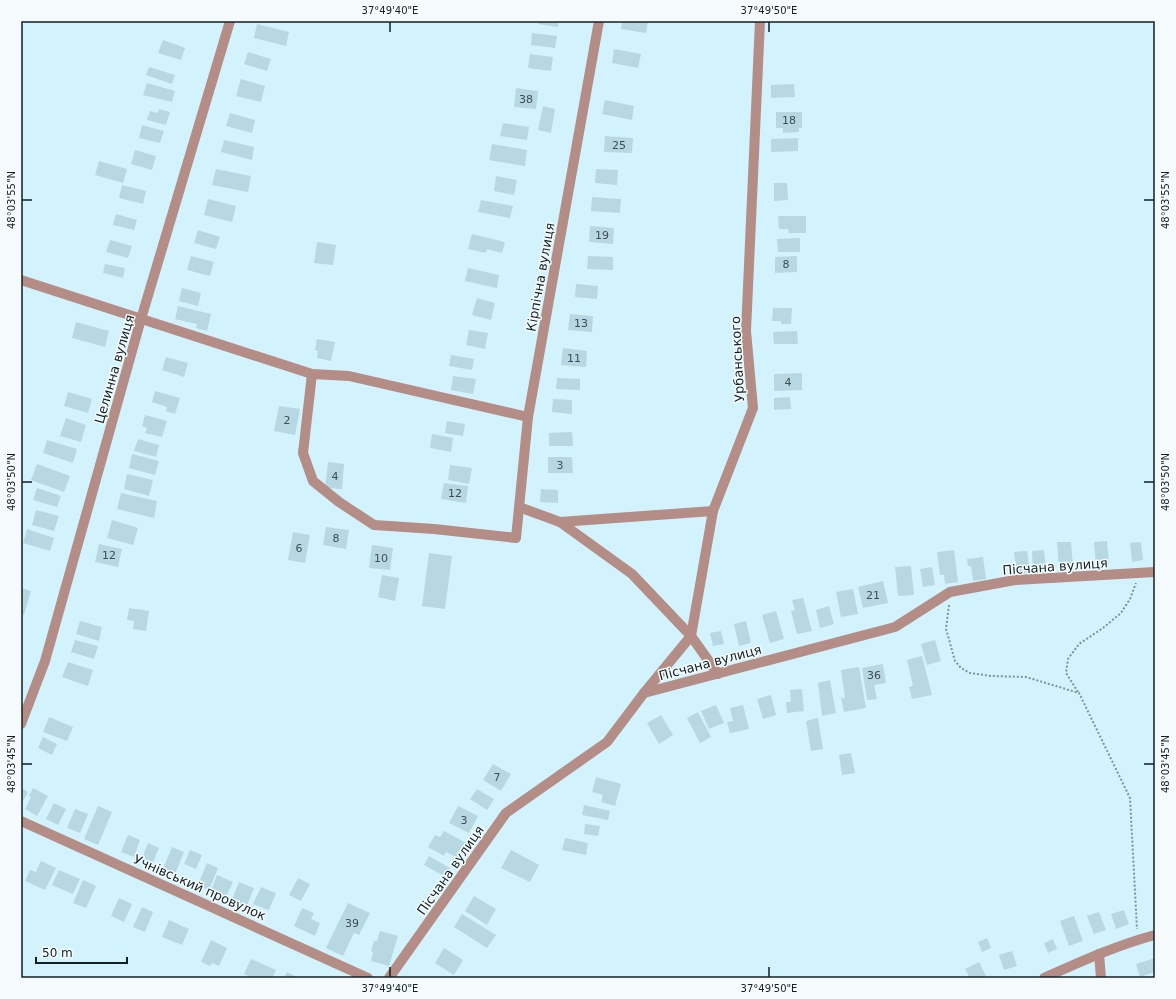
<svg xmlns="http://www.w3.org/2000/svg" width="1176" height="999" font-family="'DejaVu Sans',sans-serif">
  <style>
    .building { fill: #b7d8e2 }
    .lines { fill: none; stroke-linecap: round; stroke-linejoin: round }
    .path { stroke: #7b939a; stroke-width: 2; stroke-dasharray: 2 2; stroke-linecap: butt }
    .street { stroke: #b38d86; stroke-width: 10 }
    .ticks { fill: none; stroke: #132023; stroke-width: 1.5 }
    .labels { text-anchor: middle; stroke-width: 3; stroke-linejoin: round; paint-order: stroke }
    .number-label { font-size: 11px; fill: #3c4e53 }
    .street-label { font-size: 13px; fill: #132023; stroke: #f5fbfd }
    .neatline { fill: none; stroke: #132023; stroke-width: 1.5 }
    .ticks-label { font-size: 10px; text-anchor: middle; fill: #132023 }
  </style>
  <rect width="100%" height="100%" fill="#d2f3fe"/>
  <g class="building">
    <polygon points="538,21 559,21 558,27 538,24"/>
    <polygon points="622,21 648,21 646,33 621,29"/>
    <polygon points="257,24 289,32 286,46 254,38"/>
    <polygon points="532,33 557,36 555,48 531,45"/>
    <polygon points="163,40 185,48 181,60 158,53"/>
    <polygon points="614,49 641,54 638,68 612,63"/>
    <polygon points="248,52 271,59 267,71 244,64"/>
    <polygon points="530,54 553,57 551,71 528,68"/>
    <polygon points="149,67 175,75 172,84 146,75"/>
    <polygon points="241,79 265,86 261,102 236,96"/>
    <polygon points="147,83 175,91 172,102 143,95"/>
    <polygon points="794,84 795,97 771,98 771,85"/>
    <polygon points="516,88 538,91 536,109 514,107"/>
    <polygon points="605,100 634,106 632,120 602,114"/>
    <polygon points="543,106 555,109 551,133 538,130"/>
    <polygon points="159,109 170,112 166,125 147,120 150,111 158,113"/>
    <polygon points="776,112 802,112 802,128 799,128 799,132 783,133 783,128 776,128"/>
    <polygon points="230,113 255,120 252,133 226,126"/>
    <polygon points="503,123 529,127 527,140 500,136"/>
    <polygon points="142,125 164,131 160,143 139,138"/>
    <polygon points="605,136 633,138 632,153 604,152"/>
    <polygon points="798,138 798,151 771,152 771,139"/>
    <polygon points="224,140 254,147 252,160 221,152"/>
    <polygon points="492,144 527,150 525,166 489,160"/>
    <polygon points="135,150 156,156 152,170 131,164"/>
    <polygon points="99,161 127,169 123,183 95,175"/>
    <polygon points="216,169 251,176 248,192 212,185"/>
    <polygon points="596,169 618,170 617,185 595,183"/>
    <polygon points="496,176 517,180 514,195 494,191"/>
    <polygon points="774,183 787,183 788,200 774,201"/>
    <polygon points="122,185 146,191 143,204 119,198"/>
    <polygon points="592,197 621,199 620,213 591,211"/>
    <polygon points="208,199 236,206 232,222 204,215"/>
    <polygon points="481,200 513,206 510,218 478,212"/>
    <polygon points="116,214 137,220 134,230 113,225"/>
    <polygon points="778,216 806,216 806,233 789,233 788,229 779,229"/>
    <polygon points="590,226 614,228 613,244 589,242"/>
    <polygon points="198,230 220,237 216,249 194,243"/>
    <polygon points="472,234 505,242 502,253 487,249 486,253 468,249"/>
    <polygon points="800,238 800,252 778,252 777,239"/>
    <polygon points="110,240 132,246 128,258 106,252"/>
    <polygon points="317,242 336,245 333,265 314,263"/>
    <polygon points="191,256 214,262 210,276 187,270"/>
    <polygon points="588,256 613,257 613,270 587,269"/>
    <polygon points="797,256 797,272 775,273 775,257"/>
    <polygon points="105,264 125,268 123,278 103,273"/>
    <polygon points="468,268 499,275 497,288 465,281"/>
    <polygon points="576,284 598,286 597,299 575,297"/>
    <polygon points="182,288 201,293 198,306 179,301"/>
    <polygon points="477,298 495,303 491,320 472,315"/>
    <polygon points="178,306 211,314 207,331 196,328 197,324 175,319"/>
    <polygon points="773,308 792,308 791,324 781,324 781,321 772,321"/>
    <polygon points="570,314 593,316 592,332 568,330"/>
    <polygon points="76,322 109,331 105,347 72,338"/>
    <polygon points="469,330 488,333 485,349 466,345"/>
    <polygon points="797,331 798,344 774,344 773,332"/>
    <polygon points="317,339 335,342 331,361 317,358 318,351 315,350"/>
    <polygon points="563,348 587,351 586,367 561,365"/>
    <polygon points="451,355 474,359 472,370 449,366"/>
    <polygon points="166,357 188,363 184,377 162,370"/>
    <polygon points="802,373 802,390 774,391 774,374"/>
    <polygon points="453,376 476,379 473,394 451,390"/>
    <polygon points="557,378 580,379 580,390 556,389"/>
    <polygon points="155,391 180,398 175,414 166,411 167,407 152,402"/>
    <polygon points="68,392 92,399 88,413 64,406"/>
    <polygon points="790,397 791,409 774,410 774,398"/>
    <polygon points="553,399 572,400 572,414 552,412"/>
    <polygon points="279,406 300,409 295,435 274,431"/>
    <polygon points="145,415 167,421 162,437 145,433 147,428 142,426"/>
    <polygon points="66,418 86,425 81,442 60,436"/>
    <polygon points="447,421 465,424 463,436 445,433"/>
    <polygon points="572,432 573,446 549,446 549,433"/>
    <polygon points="432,434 453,438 451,452 430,448"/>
    <polygon points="138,439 159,445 156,457 134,451"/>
    <polygon points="47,440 77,449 73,463 43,453"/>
    <polygon points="132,454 159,461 155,475 129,468"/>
    <polygon points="548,457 572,457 573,473 548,473"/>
    <polygon points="328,462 344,464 342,489 325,488"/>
    <polygon points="37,464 70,476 64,492 31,480"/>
    <polygon points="450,465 472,468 469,484 448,480"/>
    <polygon points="127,474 153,480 149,496 124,489"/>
    <polygon points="444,483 468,486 466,503 441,499"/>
    <polygon points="37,488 61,496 57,507 33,500"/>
    <polygon points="541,489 558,490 558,503 540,502"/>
    <polygon points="121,493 157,501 154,518 117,509"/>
    <polygon points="36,510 59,516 54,531 32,525"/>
    <polygon points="112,520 138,528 133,545 107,538"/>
    <polygon points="326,527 349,530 346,549 323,545"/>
    <polygon points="27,529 54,538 50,551 23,543"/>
    <polygon points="293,532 310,535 305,563 288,560"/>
    <polygon points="1107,541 1109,565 1096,566 1094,542"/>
    <polygon points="1057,542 1071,542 1073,566 1059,567"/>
    <polygon points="1141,542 1143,560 1132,562 1130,543"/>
    <polygon points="99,544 122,549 118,567 95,562"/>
    <polygon points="372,545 393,548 390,570 369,568"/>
    <polygon points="954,550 958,582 945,584 944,575 940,575 937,552"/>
    <polygon points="1044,550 1046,569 1033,570 1032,551"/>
    <polygon points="1027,551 1030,572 1017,574 1014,552"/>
    <polygon points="429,553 452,556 445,609 422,606"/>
    <polygon points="983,557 986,579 973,581 971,566 968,566 967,559"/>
    <polygon points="911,566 914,595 898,596 895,567"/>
    <polygon points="932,567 935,585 923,587 920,569"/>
    <polygon points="382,575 399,578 395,601 378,597"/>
    <polygon points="883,581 888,603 863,608 858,587"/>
    <polygon points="21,588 31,591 24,615 21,614"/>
    <polygon points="853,589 858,614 841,617 836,592"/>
    <polygon points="803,598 812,631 797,634 791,611 795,610 792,600"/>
    <polygon points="829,606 834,624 820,628 816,610"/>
    <polygon points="129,608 149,611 146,631 133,629 134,621 127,620"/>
    <polygon points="776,611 784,639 770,643 762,615"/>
    <polygon points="80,621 102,627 99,641 76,634"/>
    <polygon points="746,621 751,643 739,646 734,624"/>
    <polygon points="721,631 724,644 713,646 710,633"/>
    <polygon points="75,640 98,646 94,659 71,652"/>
    <polygon points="935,640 941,661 927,665 921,644"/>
    <polygon points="922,656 932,695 912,699 909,687 913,686 907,660"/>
    <polygon points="68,662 93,670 88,686 62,677"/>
    <polygon points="883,664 886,683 874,685 877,699 867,700 862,668"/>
    <polygon points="859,667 866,708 844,712 841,698 845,698 841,670"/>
    <polygon points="830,680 836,713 822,716 818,683"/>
    <polygon points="802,689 804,711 787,713 786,702 791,702 790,690"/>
    <polygon points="771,695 776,715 763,719 757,699"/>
    <polygon points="716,705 724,723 709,729 701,711"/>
    <polygon points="743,705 749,729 730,733 727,722 733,721 730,708"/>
    <polygon points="698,712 711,737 700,743 687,718"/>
    <polygon points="661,715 673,735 659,744 647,723"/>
    <polygon points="49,717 73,727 67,741 43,732"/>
    <polygon points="818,718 823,749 811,751 806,721"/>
    <polygon points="43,737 57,744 52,755 38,748"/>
    <polygon points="851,753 855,773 842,775 839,755"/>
    <polygon points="493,764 511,774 501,791 483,780"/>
    <polygon points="596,777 621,784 615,806 601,802 603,795 592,792"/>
    <polygon points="21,788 28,792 21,805"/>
    <polygon points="33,788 48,796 37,816 25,809 31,797 29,796"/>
    <polygon points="477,789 494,799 487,810 470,799"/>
    <polygon points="54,803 66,809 58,825 46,819"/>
    <polygon points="584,805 610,811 608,820 582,815"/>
    <polygon points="98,806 112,812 98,845 84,839"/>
    <polygon points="458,806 478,816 469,833 449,823"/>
    <polygon points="75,809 88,814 80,833 67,828"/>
    <polygon points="585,824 600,826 598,836 584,834"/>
    <polygon points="444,831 466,843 458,858 446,852 444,856 428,847 435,835 440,837"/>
    <polygon points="128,835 140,840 134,857 121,852"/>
    <polygon points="565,838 588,843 586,855 562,850"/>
    <polygon points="148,843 159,848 152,865 141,861"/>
    <polygon points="172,847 184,852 175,874 163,869"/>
    <polygon points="190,850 202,855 196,869 184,864"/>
    <polygon points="511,850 539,865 530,882 501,868"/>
    <polygon points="429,856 450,868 446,877 424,865"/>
    <polygon points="41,861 56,868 45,890 25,881 30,870 36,872"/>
    <polygon points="207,863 218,868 209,890 198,885"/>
    <polygon points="59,870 80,879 73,894 52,885"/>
    <polygon points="217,875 233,882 226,897 211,891"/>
    <polygon points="298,878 310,884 301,901 289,895"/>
    <polygon points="83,880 96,886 86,908 73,903"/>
    <polygon points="239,882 254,888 246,908 231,902"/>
    <polygon points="261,887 276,893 269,910 253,904"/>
    <polygon points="474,896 496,909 487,925 465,911"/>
    <polygon points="119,898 132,904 124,922 111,916"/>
    <polygon points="348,903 370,913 359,935 354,933 343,956 326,948"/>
    <polygon points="142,907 153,912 145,932 133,927"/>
    <polygon points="302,908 314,913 311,919 320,923 315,936 294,926"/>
    <polygon points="1124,910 1129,924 1116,929 1111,914"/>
    <polygon points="1099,912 1106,930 1094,934 1087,916"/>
    <polygon points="462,914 496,935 487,948 454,927"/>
    <polygon points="1074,916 1083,941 1069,946 1060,921"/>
    <polygon points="169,920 189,929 182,945 162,937"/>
    <polygon points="380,931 398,936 389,966 371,961 373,952 371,951 374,941 377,941"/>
    <polygon points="987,938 991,948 982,952 978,942"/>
    <polygon points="1053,939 1057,949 1048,953 1044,943"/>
    <polygon points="211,940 227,948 219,966 212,963 210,966 201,962"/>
    <polygon points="444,948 463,960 454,975 435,963"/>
    <polygon points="1012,951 1017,966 1004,970 999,955"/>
    <polygon points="1155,958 1155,972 1140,977 1136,964"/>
    <polygon points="251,959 276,970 272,978 252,978 244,974"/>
    <polygon points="979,962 987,978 970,978 965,969"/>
    <polygon points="287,972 299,978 284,978"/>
  </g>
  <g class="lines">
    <g class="path">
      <polyline points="949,605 946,629 955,661 961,668 970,673 991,676 1026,677 1079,693 1130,798 1137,929"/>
      <polyline points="1078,692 1066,673 1068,659 1079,644 1103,628 1121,613 1130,599 1136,583"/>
    </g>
    <g class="street">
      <polyline points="21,280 312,374 349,376 528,417"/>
      <polyline points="312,374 303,453 313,481 339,502 374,525 434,529 516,538 528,417 599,21"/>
      <polyline points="519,507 560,522 713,511"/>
      <polyline points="560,522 632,574 691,636 718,674"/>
      <polyline points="644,693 691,636 713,511 753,408 746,331 760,21"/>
      <polyline points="21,724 45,661 141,319 230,21"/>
      <polyline points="21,821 368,978"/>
      <polyline points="1099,954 1101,978"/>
      <polyline points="389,978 506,813 607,742 644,693 895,627 950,592 1015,580 1155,572"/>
      <path d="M1044 978C1080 962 1117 945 1155 935"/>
    </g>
  </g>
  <path class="ticks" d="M390 22V32M769 22V32M22 200H32M1144 200H1154M22 482H32M1144 482H1154M22 764H32M1144 764H1154M390 967V977M769 967V977"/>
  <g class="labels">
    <g class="number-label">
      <text x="526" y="103">38</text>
      <text x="789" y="124">18</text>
      <text x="619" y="149">25</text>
      <text x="602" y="239">19</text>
      <text x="786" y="268">8</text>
      <text x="581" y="327">13</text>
      <text x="574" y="362">11</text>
      <text x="788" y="386">4</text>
      <text x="287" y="424">2</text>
      <text x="560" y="469">3</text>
      <text x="335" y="480">4</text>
      <text x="455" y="497">12</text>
      <text x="336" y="542">8</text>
      <text x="299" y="552">6</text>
      <text x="109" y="559">12</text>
      <text x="381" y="562">10</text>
      <text x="873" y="599">21</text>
      <text x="874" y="679">36</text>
      <text x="497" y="781">7</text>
      <text x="464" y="824">3</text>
      <text x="352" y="927">39</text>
    </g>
    <g class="street-label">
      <text transform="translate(540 277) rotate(-80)" y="5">Кiрпiчна вулиця</text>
      <text transform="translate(737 359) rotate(-93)" y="5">Урбанського</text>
      <text transform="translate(114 369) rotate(-74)" y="5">Целинна вулиця</text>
      <text transform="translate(1055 566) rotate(-4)" y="5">Пiсчана вулиця</text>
      <text transform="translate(710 662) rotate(-15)" y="5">Пiсчана вулиця</text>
      <text transform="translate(450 870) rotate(-55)" y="5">Пiсчана вулиця</text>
      <text transform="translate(200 887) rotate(24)" y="5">Учнівський провулок</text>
    </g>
  </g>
  <rect width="1176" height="999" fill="none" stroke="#f5fbfd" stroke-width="44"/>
  <path d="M36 957v6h91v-6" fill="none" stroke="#132023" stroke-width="2"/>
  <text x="42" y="957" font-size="12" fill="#132023" stroke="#f5fbfd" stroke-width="3" paint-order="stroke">50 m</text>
  <rect x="22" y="22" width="1132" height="955" class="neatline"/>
  <g class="ticks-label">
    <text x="390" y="14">37°49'40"E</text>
    <text x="769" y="14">37°49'50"E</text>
    <text transform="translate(11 200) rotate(-90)" y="4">48°03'55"N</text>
    <text transform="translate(1165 200) rotate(-90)" y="4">48°03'55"N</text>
    <text transform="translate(11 482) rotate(-90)" y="4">48°03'50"N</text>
    <text transform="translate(1165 482) rotate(-90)" y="4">48°03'50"N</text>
    <text transform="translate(11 764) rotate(-90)" y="4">48°03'45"N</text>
    <text transform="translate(1165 764) rotate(-90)" y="4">48°03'45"N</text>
    <text x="390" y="992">37°49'40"E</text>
    <text x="769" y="992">37°49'50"E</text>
  </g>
</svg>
